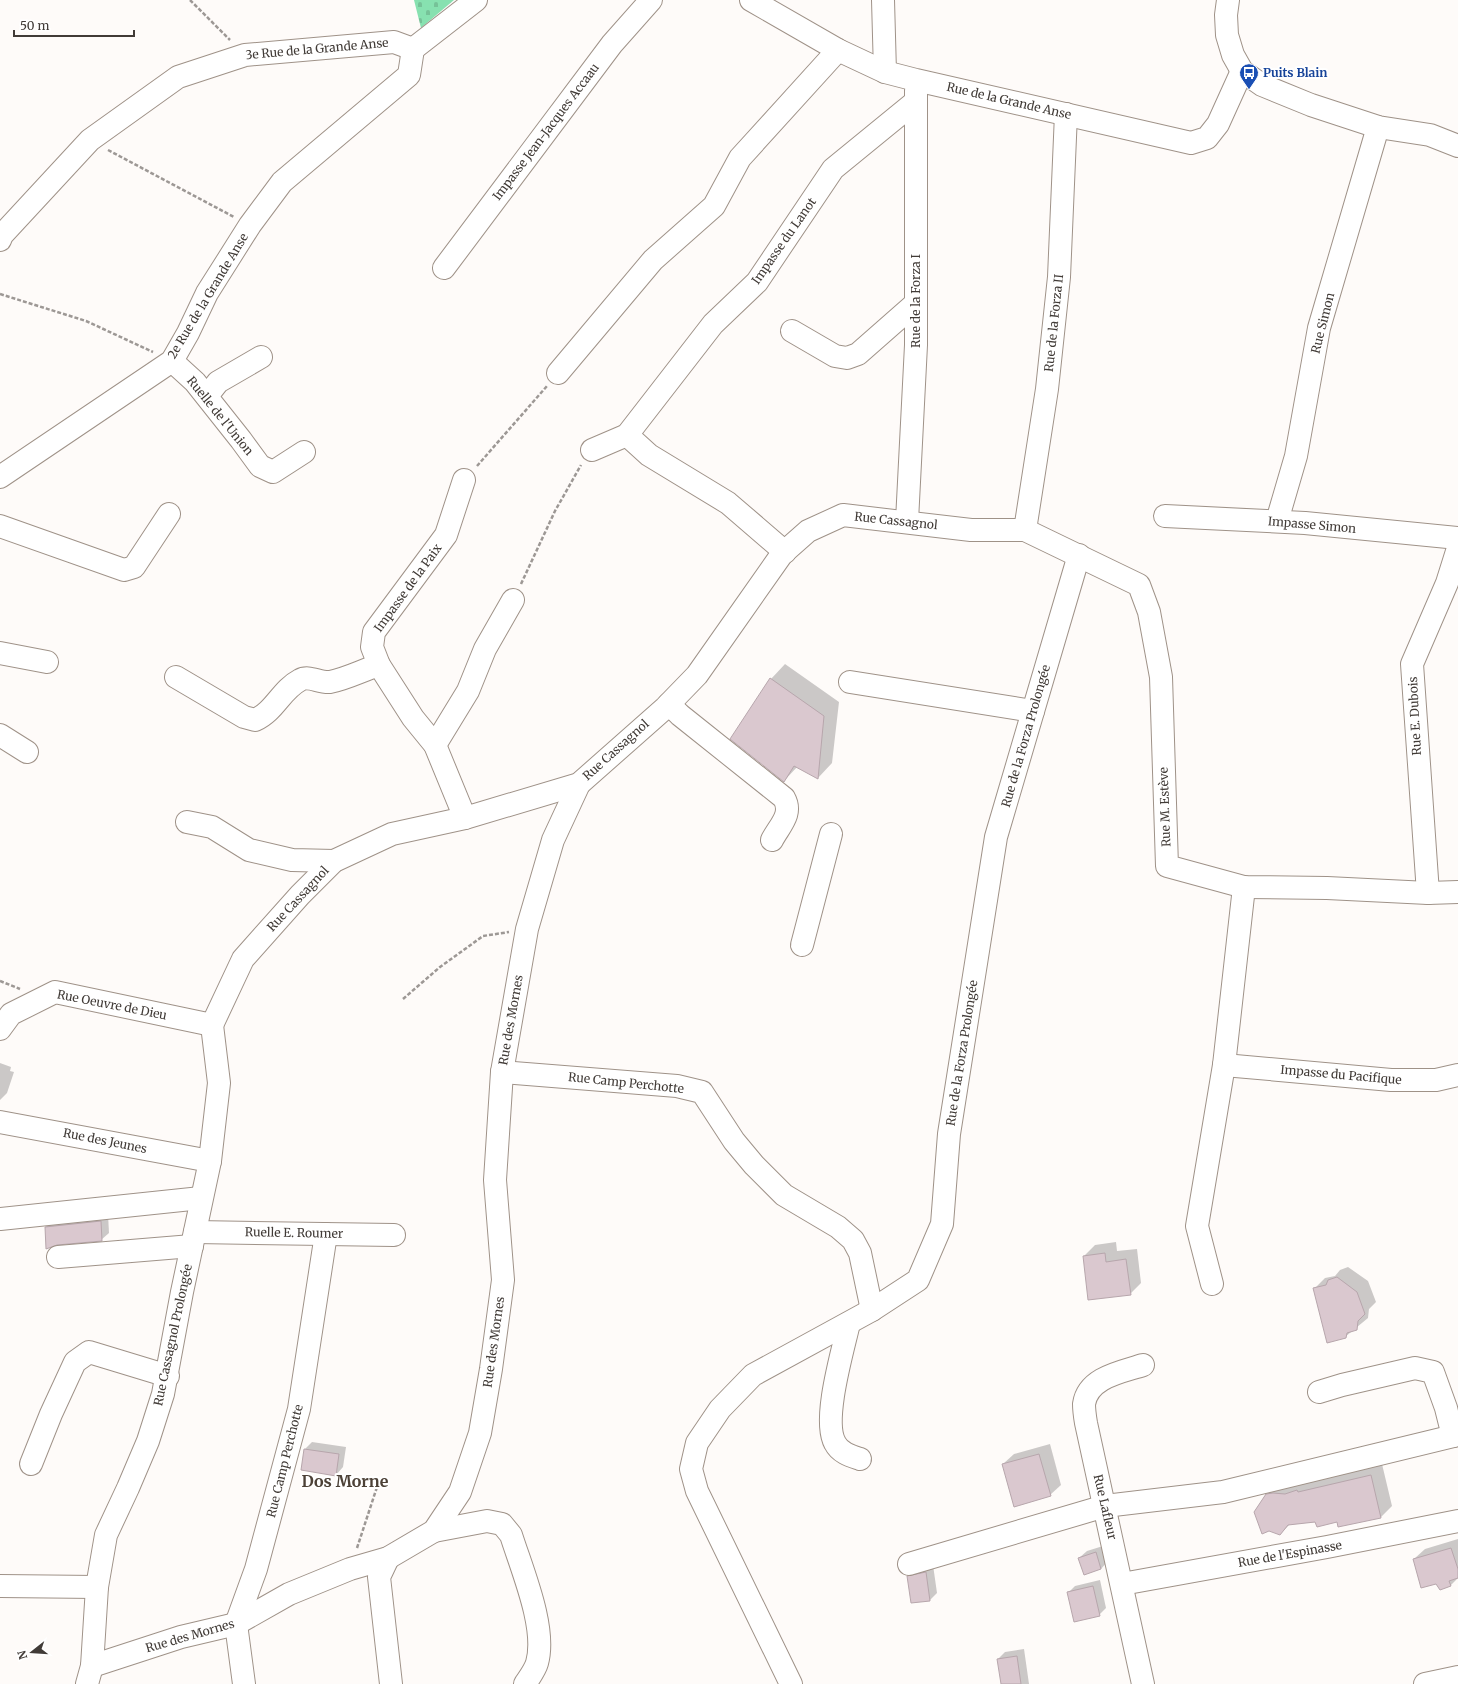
<svg xmlns="http://www.w3.org/2000/svg" width="1458" height="1684" font-family="Merriweather,serif">
  <style>
    .cemetery { fill: url(#cemetery-stones) }
    .shadow { fill: #0003 }
    .building { fill: #dac8cf; stroke: #b7a6ac }
    .lines { fill: none; stroke-linecap: round; stroke-linejoin: round }
    .minor-casing { stroke: #9f9288; stroke-width: 24 }
    .path { stroke: #9d9895; stroke-width: 2.5; stroke-dasharray: 4 2; stroke-linecap: butt }
    .minor { stroke: #fff; stroke-width: 22 }
    .labels { text-anchor: middle; stroke-width: 4; stroke-linejoin: round; paint-order: stroke }
    .street-label { font-size: 12px; fill: #413b37; stroke: #fff }
    .transit-label { font-size: 12px; font-weight: bold; fill: #164399; stroke: #fff; text-anchor: start }
    .district-label { font-size: 16px; font-weight: bold; fill: #4c4137; stroke: #fff }
  </style>
  <defs>
    <pattern id="cemetery-stones" width="16" height="16" patternUnits="userSpaceOnUse"><rect width="16" height="16" fill="#87e1b0"/><path d="M2 7V4a2 2 0 0 1 4 0v3zM10 15v-3a2 2 0 0 1 4 0v3z" fill="#76c298"/></pattern>
  </defs>
  <rect width="100%" height="100%" fill="#fefbf9"/>
  <polygon class="cemetery" points="414,0 454,0 421,28"/>
  <g class="shadow">
    <polygon points="785,664 839,702 832,763 818,778 798,766 784,781 771,679"/>
    <polygon points="0,1063 11,1067 10,1071 14,1072 7,1093 0,1100"/>
    <polygon points="108,1214 109,1233 101,1240 46,1227 53,1220"/>
    <polygon points="1116,1242 1117,1251 1137,1249 1141,1283 1130,1294 1084,1256 1095,1245"/>
    <polygon points="1348,1267 1368,1281 1376,1302 1369,1309 1368,1318 1345,1337 1314,1289 1325,1278 1335,1276 1340,1270"/>
    <polygon points="312,1442 346,1447 343,1467 336,1475 305,1449"/>
    <polygon points="1050,1444 1061,1485 1050,1495 1003,1464 1014,1454"/>
    <polygon points="1382,1464 1392,1506 1381,1517 1290,1524 1280,1534 1267,1495 1279,1484"/>
    <polygon points="1458,1539 1458,1578 1450,1586 1414,1559 1425,1549"/>
    <polygon points="1103,1546 1108,1561 1101,1569 1079,1558 1087,1551"/>
    <polygon points="933,1565 937,1593 930,1600 912,1602 908,1577 915,1569"/>
    <polygon points="1100,1580 1106,1608 1099,1615 1068,1593 1075,1586"/>
    <polygon points="1024,1649 1029,1684 1002,1684 998,1659 1005,1652"/>
  </g>
  <g class="building">
    <polygon points="770,678 824,716 818,779 794,766 784,782 730,739"/>
    <polygon points="101,1221 102,1241 57,1245 46,1249 45,1227"/>
    <polygon points="1105,1253 1106,1262 1126,1259 1131,1295 1088,1300 1083,1256"/>
    <polygon points="1337,1277 1357,1292 1365,1314 1358,1321 1357,1330 1347,1333 1346,1338 1327,1343 1313,1288 1326,1285 1328,1280"/>
    <polygon points="304,1449 339,1454 336,1476 301,1470"/>
    <polygon points="1039,1454 1051,1496 1014,1507 1002,1464"/>
    <polygon points="1371,1475 1381,1518 1338,1527 1337,1522 1317,1527 1315,1522 1288,1525 1280,1535 1269,1531 1262,1534 1254,1512 1266,1494 1273,1493 1285,1494 1297,1490 1298,1492"/>
    <polygon points="1451,1548 1458,1569 1458,1578 1449,1581 1451,1586 1440,1590 1436,1584 1421,1588 1413,1559"/>
    <polygon points="1096,1552 1101,1569 1084,1575 1078,1558"/>
    <polygon points="926,1572 930,1601 911,1603 907,1576"/>
    <polygon points="1093,1586 1100,1616 1074,1622 1067,1592"/>
    <polygon points="1017,1656 1021,1684 1001,1684 997,1659"/>
  </g>
  <g class="lines">
    <defs>
      <g id="minor">
        <polyline points="751,0 838,50 885,72 916,80 1191,143 1207,138 1218,124 1242,71"/>
        <polyline points="883,0 885,72"/>
        <polyline points="1228,0 1226,15 1227,35 1233,55 1242,71 1262,85 1311,105 1378,127 1430,135 1458,146"/>
        <polyline points="413,49 476,0"/>
        <polyline points="0,240 2,235 90,140 178,77 245,55 394,42 413,49"/>
        <polyline points="444,268 612,44 651,0"/>
        <polyline points="792,331 835,356 847,358 858,354 916,303"/>
        <polyline points="172,361 195,382 241,440 260,466 273,472 304,452"/>
        <polyline points="558,373 653,260 714,206 740,158 838,50"/>
        <polyline points="207,396 218,382 261,357"/>
        <polyline points="627,435 649,455 728,503 785,552"/>
        <polyline points="592,450 627,435 713,324 757,282 833,169 915,102"/>
        <polyline points="0,477 172,361 188,333 207,293 250,225 282,182 409,75 413,49"/>
        <polyline points="464,480 446,535 374,632 372,647 379,665 413,718 435,745 465,818"/>
        <polyline points="1165,516 1305,523 1458,538"/>
        <polyline points="907,521 916,345 916,91"/>
        <polyline points="1277,521 1296,456 1319,328 1378,127"/>
        <polyline points="0,526 124,570 134,567 169,514"/>
        <polyline points="1025,530 1047,389 1059,277 1066,114"/>
        <polyline points="0,653 47,662"/>
        <path d="M176 677 244 717 255 720C275 711 281 690 300 680 309 675 319 683 330 682 346 679 363 670 379 665"/>
        <polyline points="850,682 1033,711"/>
        <path d="M669 704 680 715 784 798C793 814 780 825 772 840"/>
        <polyline points="0,735 27,752"/>
        <polyline points="435,745 468,691 485,649 513,600"/>
        <polyline points="187,822 212,827 249,850 292,860 334,861"/>
        <polyline points="1428,893 1412,664 1447,583 1458,548"/>
        <polyline points="802,945 831,834"/>
        <polyline points="212,1025 243,959 300,895 334,861 392,834 465,818 579,784 665,708 697,675 782,554 808,531 843,515 971,530 1025,530 1139,585 1149,612 1161,677 1167,866 1244,887 1327,888 1428,893 1458,892"/>
        <polyline points="0,1029 11,1014 55,992 212,1025"/>
        <polyline points="1224,1065 1391,1080 1436,1080 1458,1075"/>
        <polyline points="502,1072 677,1086 702,1092 734,1141 754,1165 784,1195 838,1227 853,1240 860,1253 872,1310"/>
        <polyline points="0,1122 210,1161"/>
        <polyline points="0,1219 201,1198"/>
        <polyline points="195,1232 394,1235"/>
        <polyline points="58,1257 192,1246"/>
        <polyline points="1212,1284 1197,1226 1224,1065 1244,887"/>
        <path d="M849 1323C843 1350 822 1420 835 1443 840 1453 851 1456 860 1459"/>
        <path d="M1143 1365C1122 1372 1088 1377 1084 1404 1084 1410 1085 1417 1086 1423L1143 1684"/>
        <polyline points="1319,1392 1342,1385 1415,1368 1433,1372 1446,1408 1453,1436"/>
        <polyline points="31,1464 51,1414 75,1362 89,1352 168,1376"/>
        <path d="M434 1531 487 1521 502 1524 511 1535C522 1570 547 1628 537 1663 535 1670 529 1678 525 1684"/>
        <polyline points="388,1558 379,1577 391,1684"/>
        <polyline points="909,1564 1105,1506 1223,1492 1458,1435"/>
        <polyline points="1122,1584 1327,1547 1458,1521"/>
        <polyline points="0,1586 97,1587"/>
        <polyline points="92,1666 181,1637 236,1624 289,1594 350,1569 388,1558 434,1531 460,1492 480,1433 491,1369 503,1280 495,1180 502,1072 527,929 553,840 579,784"/>
        <polyline points="87,1684 92,1666 97,1587 106,1535 128,1488 148,1441 163,1394 182,1292 210,1161 219,1083 212,1025"/>
        <polyline points="244,1684 236,1624 256,1569 299,1409 326,1234"/>
        <polyline points="791,1684 697,1491 691,1469 697,1443 720,1409 753,1375 872,1310 918,1280 942,1224 949,1134 996,837 1079,555"/>
        <polyline points="1425,1684 1458,1677"/>
      </g>
    </defs>
    <use href="#minor" class="minor-casing"/>
    <g class="path">
      <polyline points="190,0 230,40"/>
      <polyline points="108,150 234,217"/>
      <polyline points="0,294 86,321 153,352"/>
      <polyline points="477,466 547,386"/>
      <polyline points="521,584 555,511 581,465"/>
      <polyline points="0,981 20,989"/>
      <polyline points="403,999 440,967 483,936 509,932"/>
      <polyline points="357,1548 377,1487"/>
    </g>
    <use href="#minor" class="minor"/>
  </g>
  <defs>
    <symbol id="bus-pin" viewBox="-11 -11 22 30"><path d="M0 17L-7.5 6A9.5 9.5 0 1 1 7.5 6Z" fill="#1a4fb4" stroke="#fff"/><path d="M-5-6H5V4H4V6H2V4H-2V6H-4V4H-5ZM-3.5-4V0h7V-4ZM-3.5 1.2v1.5H-2V1.2ZM2 1.2v1.5H3.5V1.2Z" fill="#fff"/></symbol>
  </defs>
  <g fill-rule="evenodd">
    <use href="#bus-pin" x="1238" y="62" width="22" height="30"/>
  </g>
  <g class="labels">
    <g class="street-label">
      <text transform="translate(317 49) rotate(-5)" y="4">3e Rue de la Grande Anse</text>
      <text transform="translate(1009 101) rotate(13)" y="4">Rue de la Grande Anse</text>
      <text transform="translate(546 132) rotate(-53)" y="4">Impasse Jean-Jacques Accaau</text>
      <text transform="translate(784 241) rotate(-55)" y="4">Impasse du Lanot</text>
      <text transform="translate(208 296) rotate(-59)" y="4">2e Rue de la Grande Anse</text>
      <text transform="translate(916 301) rotate(-90)" y="4">Rue de la Forza I</text>
      <text transform="translate(1054 323) rotate(-84)" y="4">Rue de la Forza II</text>
      <text transform="translate(1323 323) rotate(-76)" y="4">Rue Simon</text>
      <text transform="translate(220 416) rotate(51)" y="4">Ruelle de l'Union</text>
      <text transform="translate(896 521) rotate(6)" y="4">Rue Cassagnol</text>
      <text transform="translate(1312 525) rotate(5)" y="4">Impasse Simon</text>
      <text transform="translate(408 588) rotate(-54)" y="4">Impasse de la Paix</text>
      <text transform="translate(1415 716) rotate(-93)" y="4">Rue E. Dubois</text>
      <text transform="translate(1026 736) rotate(-74)" y="4">Rue de la Forza Prolongée</text>
      <text transform="translate(616 750) rotate(-42)" y="4">Rue Cassagnol</text>
      <text transform="translate(1165 807) rotate(-92)" y="4">Rue M. Estève</text>
      <text transform="translate(298 899) rotate(-47)" y="4">Rue Cassagnol</text>
      <text transform="translate(112 1005) rotate(11)" y="4">Rue Oeuvre de Dieu</text>
      <text transform="translate(511 1020) rotate(-80)" y="4">Rue des Mornes</text>
      <text transform="translate(962 1053) rotate(-81)" y="4">Rue de la Forza Prolongée</text>
      <text transform="translate(1341 1075) rotate(5)" y="4">Impasse du Pacifique</text>
      <text transform="translate(626 1083) rotate(6)" y="4">Rue Camp Perchotte</text>
      <text transform="translate(105 1141) rotate(11)" y="4">Rue des Jeunes</text>
      <text transform="translate(294 1233) rotate(1)" y="4">Ruelle E. Roumer</text>
      <text transform="translate(173 1335) rotate(-78)" y="4">Rue Cassagnol Prolongée</text>
      <text transform="translate(494 1342) rotate(-82)" y="4">Rue des Mornes</text>
      <text transform="translate(285 1461) rotate(-76)" y="4">Rue Camp Perchotte</text>
      <text transform="translate(1105 1507) rotate(77)" y="4">Rue Lafleur</text>
      <text transform="translate(1290 1554) rotate(-10)" y="4">Rue de l'Espinasse</text>
      <text transform="translate(190 1636) rotate(-16)" y="4">Rue des Mornes</text>
    </g>
    <g class="transit-label">
      <text x="1263" y="77">Puits Blain</text>
    </g>
    <g class="district-label">
      <text x="345" y="1487">Dos Morne</text>
    </g>
  </g>
  <g transform="translate(32 1652) rotate(253)" stroke="#ffffff" stroke-width="3" paint-order="stroke">
  <path d="M0-3L7 15L0 10L-7 15Z" fill="#413b37"/>
  <text y="-6" font-size="11" font-weight="bold" text-anchor="middle" fill="#413b37">N</text>
  </g>
  <path d="M14 30v6h120v-6" fill="none" stroke="#413b37" stroke-width="2"/>
  <text x="20" y="30" font-size="12" fill="#413b37" stroke="#ffffff" stroke-width="3" paint-order="stroke">50 m</text>
</svg>
